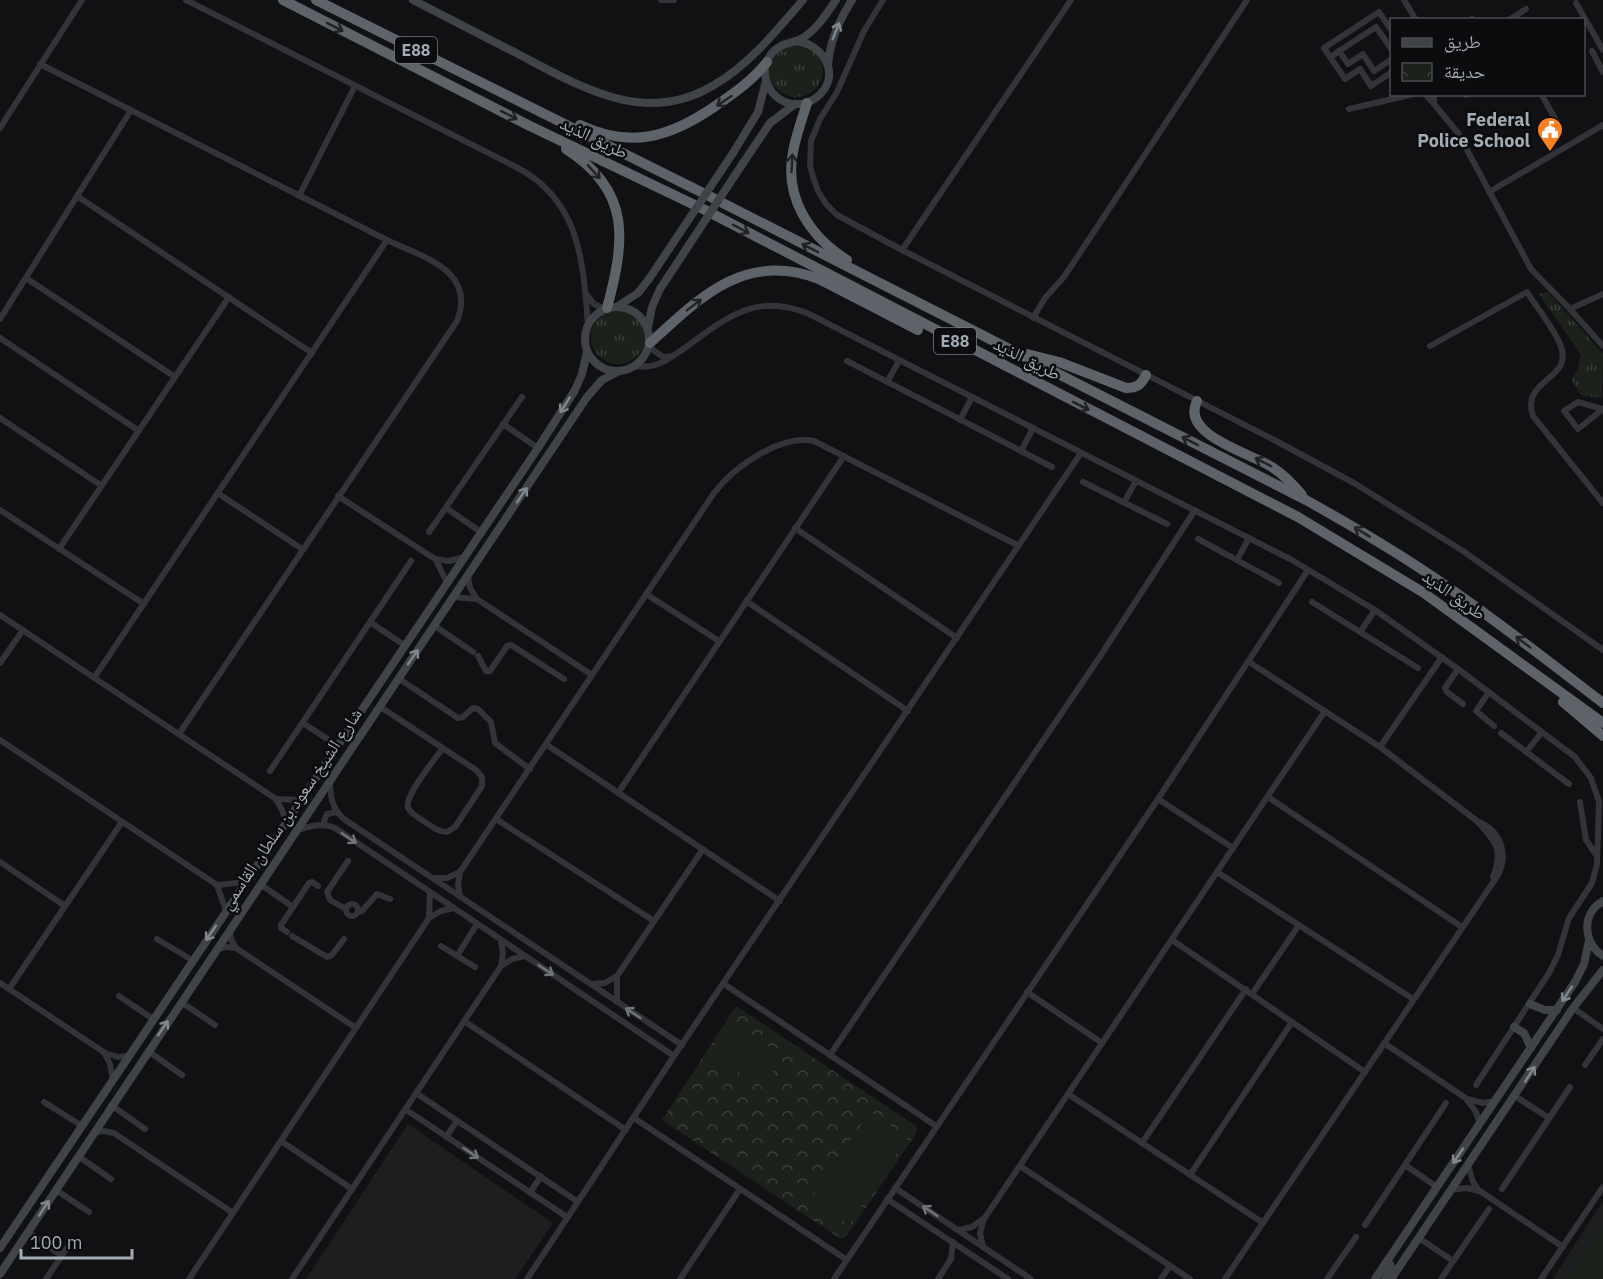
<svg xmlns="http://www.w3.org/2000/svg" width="1603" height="1279" font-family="'IBM Plex Sans','Noto Naskh Arabic',sans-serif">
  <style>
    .built { fill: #1d1e20 }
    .grass { fill: url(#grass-tufts) }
    .park { fill: url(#park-crowns); fill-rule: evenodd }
    .pitch { fill: #1c221b }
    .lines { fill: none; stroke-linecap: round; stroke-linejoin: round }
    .street { stroke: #323438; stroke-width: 6 }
    .secondary { stroke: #404448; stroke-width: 8 }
    .highway { stroke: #5e6369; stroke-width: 10 }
    .secondary-bridge { stroke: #404448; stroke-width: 8 }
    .oneway { stroke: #202225 }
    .oneway2 { stroke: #80878e }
    .oneway3 { stroke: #70757c }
    .labels { text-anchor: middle; stroke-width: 5; stroke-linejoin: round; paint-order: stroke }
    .shield { fill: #0c0c0e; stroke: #757b82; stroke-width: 1.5 }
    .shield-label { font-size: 16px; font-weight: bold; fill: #a2abb4 }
    .poi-label { font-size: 18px; font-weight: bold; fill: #a2abb4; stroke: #0c0c0e; text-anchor: end }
    .street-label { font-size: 18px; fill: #a2abb4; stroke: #0c0c0e }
  </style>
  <defs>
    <pattern id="grass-tufts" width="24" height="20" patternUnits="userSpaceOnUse" patternTransform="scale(1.5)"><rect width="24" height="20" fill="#1c221b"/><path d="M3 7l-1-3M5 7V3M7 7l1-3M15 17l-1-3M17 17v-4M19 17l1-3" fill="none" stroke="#3a3f3a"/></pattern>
    <pattern id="park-crowns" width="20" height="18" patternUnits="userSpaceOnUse" patternTransform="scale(1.5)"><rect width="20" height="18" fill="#1c221b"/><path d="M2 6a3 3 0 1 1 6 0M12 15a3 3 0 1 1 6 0" fill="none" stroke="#3a3f3a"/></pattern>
  </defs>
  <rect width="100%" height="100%" fill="#111113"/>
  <g class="built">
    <polygon points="408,1124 553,1223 515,1279 306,1279"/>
    <polygon points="1603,1201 1603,1279 1554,1279 1554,1277"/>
  </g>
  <g class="grass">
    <circle cx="796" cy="70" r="27"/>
    <polygon points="1548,292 1603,354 1602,398 1581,395 1571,379 1577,371 1581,355 1539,294"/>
    <circle cx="618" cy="337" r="27"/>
  </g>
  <path class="park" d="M736 1006 916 1126 917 1132 846 1237 841 1239 662 1120ZM839 1158 849 1224 811 1199Z"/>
  <g class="pitch">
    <polygon points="730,1021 783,1055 763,1087 709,1053"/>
    <polygon points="870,1112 908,1137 849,1224 811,1199"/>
    <polygon points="1603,1226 1603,1279 1568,1279"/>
  </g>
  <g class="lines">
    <g class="street">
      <path d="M186 0 516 167C580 200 583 260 588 325"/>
      <polyline points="661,0 674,0"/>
      <polyline points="883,0 864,31 837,92 820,119 811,141 810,165 813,177 818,191 826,204 837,215 902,250 1278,442 1354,483 1463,551 1603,650"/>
      <polyline points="1404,0 1416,20"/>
      <polyline points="1576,3 1603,50"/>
      <polyline points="1472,19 1472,20"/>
      <polyline points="1509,20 1526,9"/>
      <polyline points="1392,31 1379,12 1324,48 1345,79 1360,69 1371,86 1392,72"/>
      <polyline points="1339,51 1376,27 1392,50"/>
      <polyline points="1592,51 1603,72"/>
      <polyline points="1331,57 1339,51 1348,64 1363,54 1374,71 1392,59"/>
      <path d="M40 64 387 240C422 257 477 270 457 321L179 734"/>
      <polyline points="1425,94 1434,104 1434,94"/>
      <polyline points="1541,94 1560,127"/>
      <polyline points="1466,95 1468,94"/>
      <polyline points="1434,104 1458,133 1531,269 1570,309"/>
      <polyline points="1349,109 1414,94"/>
      <polyline points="0,128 82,0"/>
      <polyline points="1489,192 1603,125"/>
      <polyline points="77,196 312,353"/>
      <polyline points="299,196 355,86"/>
      <polyline points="902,250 1071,0"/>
      <polyline points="26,278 175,377"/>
      <polyline points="1603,294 1570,309 1603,346"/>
      <polyline points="587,295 594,304 605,309"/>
      <polyline points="1033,318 1045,298 1064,277 1247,0"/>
      <polyline points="0,319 131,110"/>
      <polyline points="0,338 139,431"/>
      <path d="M1430 346 1527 292C1537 308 1553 327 1560 344 1576 380 1520 378 1533 416L1603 503"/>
      <polyline points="649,347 663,357 672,356"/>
      <polyline points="847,361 1052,467"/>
      <path d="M635 366C655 369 666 361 682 350 725 319 755 291 809 314L1292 560 1375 610 1458 669 1575 757 1591 778 1599 802 1597 864 1592 883 1569 918 1558 955 1549 973 1476 1085"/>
      <polyline points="887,382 899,361"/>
      <polyline points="1603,409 1578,402 1564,411 1578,429 1603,409"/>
      <polyline points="0,418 102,486"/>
      <polyline points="960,420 972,397"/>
      <polyline points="503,424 538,448"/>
      <polyline points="1021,451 1033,428"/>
      <polyline points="1083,482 1167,524"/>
      <polyline points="219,494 302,549"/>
      <polyline points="338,496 435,559 449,561 464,557"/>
      <polyline points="1124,502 1136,481"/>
      <polyline points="446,508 481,532"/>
      <polyline points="0,510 144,604"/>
      <polyline points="795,528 957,638"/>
      <polyline points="429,532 522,397"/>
      <polyline points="1198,539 1279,583"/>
      <polyline points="59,549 229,297"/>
      <polyline points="436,560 447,583"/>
      <polyline points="1237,560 1249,538"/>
      <polyline points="468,575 470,588 477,599 592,675"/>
      <polyline points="646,594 719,641"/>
      <polyline points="453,597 477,599"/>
      <polyline points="746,601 908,711"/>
      <polyline points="1312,602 1418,668"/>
      <polyline points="0,615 276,799 301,800"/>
      <polyline points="370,622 404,645"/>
      <polyline points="435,626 473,652"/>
      <polyline points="1360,632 1375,610"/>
      <polyline points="478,656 486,671 490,671 507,646 511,645 564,679"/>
      <path d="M1249 662 1380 747 1477 821C1495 841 1504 849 1493 877"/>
      <polyline points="0,663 23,630"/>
      <polyline points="1458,669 1445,688 1447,692 1463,704"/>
      <polyline points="94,678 387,240"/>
      <polyline points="398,678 458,718 463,717 473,708 478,709 491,722 495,743 530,769"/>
      <polyline points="1489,692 1476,711 1494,726"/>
      <path d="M379 706 476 770 482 777V786L455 827 447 832C437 832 430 825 422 820 417 817 411 813 408 808 404 796 435 759 443 748"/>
      <polyline points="303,723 338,746"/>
      <polyline points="1501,733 1569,784"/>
      <polyline points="0,740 217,885 226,911"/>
      <polyline points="547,745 780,901"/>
      <polyline points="1380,747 1442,657"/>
      <polyline points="1526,752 1542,732"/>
      <polyline points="270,771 411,561"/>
      <path d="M330 780C330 796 332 809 344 819L682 1045"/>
      <polyline points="618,793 844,456"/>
      <polyline points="1268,797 1462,927"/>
      <polyline points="276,799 282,810 286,822"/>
      <polyline points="1158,799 1233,848"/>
      <polyline points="1580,802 1586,840 1597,856"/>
      <polyline points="496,819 654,921"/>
      <polyline points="325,825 324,821 327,814 337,812"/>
      <path d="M295 831C308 827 322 822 335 828L674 1056"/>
      <polyline points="0,862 65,906"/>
      <polyline points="1217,872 1413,999"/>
      <polyline points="435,878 447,878 460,872"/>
      <polyline points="260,884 293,907"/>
      <polyline points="217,885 246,882"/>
      <path d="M460 897 458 885 460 872 714 493C734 467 780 434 814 441L1019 546"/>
      <circle cx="352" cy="910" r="6"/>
      <polyline points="346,909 330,900 327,892 348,861"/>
      <polyline points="358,912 362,911 377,894 390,899"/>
      <polyline points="429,918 430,892"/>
      <polyline points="230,929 231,939 236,948 356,1028"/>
      <polyline points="287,932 281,928 281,925 309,883 312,882 318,886"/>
      <polyline points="292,936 327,957 332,955 344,939"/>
      <polyline points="157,939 192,960"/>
      <polyline points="1172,940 1365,1072"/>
      <polyline points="501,941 503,953 501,966"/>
      <polyline points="441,946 475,967"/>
      <polyline points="216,950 226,947 236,948"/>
      <polyline points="457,956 477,924"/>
      <polyline points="617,976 617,1002"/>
      <polyline points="0,983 105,1053 118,1057 128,1056"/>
      <polyline points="592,984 605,983 617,976 703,849"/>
      <polyline points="724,984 936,1126"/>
      <polyline points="9,989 122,822"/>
      <polyline points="1027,992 1102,1043"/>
      <polyline points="1252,994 1299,925"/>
      <polyline points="119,996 153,1019"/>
      <polyline points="181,1002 215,1025"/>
      <polyline points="1573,1008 1603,1029"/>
      <polyline points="464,1021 626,1130"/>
      <polyline points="1384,1043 1467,1099 1483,1103 1495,1101"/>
      <polyline points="148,1051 182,1075"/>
      <polyline points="105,1054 110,1064 113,1080"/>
      <polyline points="830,1055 1099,658 1195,510"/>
      <polyline points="1585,1065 1603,1039"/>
      <polyline points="416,1093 578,1202"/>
      <polyline points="1068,1094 1263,1223"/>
      <polyline points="1515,1096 1549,1118"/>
      <polyline points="1467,1100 1476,1112 1480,1124"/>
      <polyline points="44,1102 82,1126"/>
      <polyline points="111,1105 145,1129"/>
      <polyline points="405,1109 567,1217"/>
      <polyline points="634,1118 847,1260"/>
      <polyline points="94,1132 104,1131 114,1133 233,1213"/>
      <polyline points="446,1137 457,1121"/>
      <polyline points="281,1141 352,1189"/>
      <polyline points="1142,1143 1246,989"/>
      <polyline points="78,1156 111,1179"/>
      <polyline points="1405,1165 1437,1187"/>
      <polyline points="1468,1165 1473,1182 1479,1191"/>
      <polyline points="1020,1166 1190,1279"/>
      <polyline points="1190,1175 1292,1022"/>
      <polyline points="895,1188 1031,1279"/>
      <polyline points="1502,1189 1570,1087"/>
      <polyline points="56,1190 89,1212"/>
      <polyline points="1452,1190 1466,1188 1480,1191 1563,1247"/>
      <polyline points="530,1193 541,1176"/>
      <polyline points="887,1199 1008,1279"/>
      <polyline points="1365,1225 1446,1103"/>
      <polyline points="958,1230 972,1227 983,1219"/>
      <polyline points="28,1232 62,1256"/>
      <polyline points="1419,1238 1453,1261"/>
      <polyline points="983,1247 980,1233 984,1219 1325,711"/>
      <polyline points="46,1279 69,1245"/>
      <polyline points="189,1279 429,918 441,911 454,908"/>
      <polyline points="292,1279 501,966 512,959 525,956"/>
      <polyline points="527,1279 674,1056 1081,453"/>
      <polyline points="680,1279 740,1189"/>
      <polyline points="834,1279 1158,799 1308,570"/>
      <polyline points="938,1279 951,1259 953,1242"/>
      <polyline points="1161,1279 1170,1266"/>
      <path d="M1225 1279 1498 875C1509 853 1500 830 1477 821"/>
      <polyline points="1327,1279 1356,1237"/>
      <polyline points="1441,1279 1489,1209"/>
      <polyline points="1541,1279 1603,1187"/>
    </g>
    <g class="secondary">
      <path d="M413 0C448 18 483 36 518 54 581 87 645 127 714 85 749 65 777 30 803 0"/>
      <path d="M797 41C825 45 842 77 817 97 810 103 800 105 791 104 769 99 757 73 771 54 779 44 788 44 799 40 815 32 826 15 836 0"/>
      <path d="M828 65C830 40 839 20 852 0"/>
      <polyline points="733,153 758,112 766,81"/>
      <polyline points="743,163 770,123 795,104"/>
      <polyline points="618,306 638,293 649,279"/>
      <circle cx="617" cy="339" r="32"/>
      <polyline points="648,327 652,307 660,289"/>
      <path d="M1603 901C1581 913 1583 943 1603 956"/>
      <polyline points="1530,1004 1545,1010 1557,1010"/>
      <polyline points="1514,1027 1524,1033 1531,1048"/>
      <polyline points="0,1248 538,448 575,390 582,374 587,352"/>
      <polyline points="1385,1264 1390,1264 1391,1267 1385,1279"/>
      <polyline points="0,1274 587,397 602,380 619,371"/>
      <polyline points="1375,1279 1575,982 1584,964 1589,940"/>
      <polyline points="1391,1279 1573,1008 1603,970"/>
    </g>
    <g class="highway">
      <polyline points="283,0 530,126 705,210 1298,517 1424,593 1603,723"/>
      <path d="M316 0 711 197 1306 500C1349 524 1392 549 1433 577 1491 616 1547 660 1603 703"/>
      <path d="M807 103C802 119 796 135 793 152 784 197 809 236 847 260"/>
      <path d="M580 125C631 149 670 137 714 107 734 93 752 81 767 62"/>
      <path d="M566 149C632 191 625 241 607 308"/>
      <path d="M650 343C701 296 746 251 819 279L918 330"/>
      <path d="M1027 354 1059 362 1126 388C1137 388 1141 385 1146 375"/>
      <path d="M1197 401C1180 435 1250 453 1272 467 1284 475 1293 484 1302 495"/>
      <polyline points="1563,702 1603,736"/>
    </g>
    <g class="secondary-bridge">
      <polyline points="649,279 733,153"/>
      <polyline points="660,289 743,163"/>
    </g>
  </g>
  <defs><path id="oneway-shaft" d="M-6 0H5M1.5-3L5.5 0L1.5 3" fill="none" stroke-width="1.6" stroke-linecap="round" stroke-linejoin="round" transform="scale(1.5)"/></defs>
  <g class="oneway">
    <use href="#oneway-shaft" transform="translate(335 27) rotate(27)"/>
    <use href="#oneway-shaft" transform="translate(724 101) rotate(146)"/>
    <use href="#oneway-shaft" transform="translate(509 115) rotate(27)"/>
    <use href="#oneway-shaft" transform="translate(792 163) rotate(-87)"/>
    <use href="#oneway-shaft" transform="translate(594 172) rotate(48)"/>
    <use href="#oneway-shaft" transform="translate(741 229) rotate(28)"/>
    <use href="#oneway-shaft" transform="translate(810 248) rotate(-153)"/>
    <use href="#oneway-shaft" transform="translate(694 305) rotate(-37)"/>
    <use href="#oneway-shaft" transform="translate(1081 406) rotate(27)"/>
    <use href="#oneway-shaft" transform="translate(1190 441) rotate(-153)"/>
    <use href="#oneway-shaft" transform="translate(1263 462) rotate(-153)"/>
    <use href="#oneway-shaft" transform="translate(1362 532) rotate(-149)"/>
    <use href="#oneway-shaft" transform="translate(1523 642) rotate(-143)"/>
  </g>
  <g class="oneway2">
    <use href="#oneway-shaft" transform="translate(836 31) rotate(-68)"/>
    <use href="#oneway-shaft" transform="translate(565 405) rotate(122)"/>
    <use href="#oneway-shaft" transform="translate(522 495) rotate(-56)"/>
    <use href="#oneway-shaft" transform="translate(413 657) rotate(-55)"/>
    <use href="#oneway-shaft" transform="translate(211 933) rotate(124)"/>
    <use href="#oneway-shaft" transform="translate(1567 994) rotate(123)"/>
    <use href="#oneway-shaft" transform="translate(163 1028) rotate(-56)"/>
    <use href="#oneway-shaft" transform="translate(1530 1074) rotate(-57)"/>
    <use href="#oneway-shaft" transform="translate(1458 1156) rotate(124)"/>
    <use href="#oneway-shaft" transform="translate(44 1208) rotate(-57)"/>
  </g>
  <g class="oneway3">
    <use href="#oneway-shaft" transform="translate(349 838) rotate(34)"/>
    <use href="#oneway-shaft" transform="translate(546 970) rotate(34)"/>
    <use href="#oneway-shaft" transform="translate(633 1013) rotate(-147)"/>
    <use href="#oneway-shaft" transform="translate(471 1153) rotate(34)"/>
    <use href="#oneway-shaft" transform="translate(930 1211) rotate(-146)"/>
  </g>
  <defs>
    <symbol id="civic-pin" viewBox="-11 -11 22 30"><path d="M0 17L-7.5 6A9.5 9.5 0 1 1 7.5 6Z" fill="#f98023" stroke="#0c0c0e"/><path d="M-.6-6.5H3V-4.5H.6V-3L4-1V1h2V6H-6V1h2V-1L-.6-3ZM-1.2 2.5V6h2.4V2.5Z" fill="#fff"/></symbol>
  </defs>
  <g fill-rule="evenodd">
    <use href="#civic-pin" x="1535" y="115" width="30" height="40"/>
  </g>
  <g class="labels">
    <g class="shield">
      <rect x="395" y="37" width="42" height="26" rx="4.5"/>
      <rect x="934" y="328" width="42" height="26" rx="4.5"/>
    </g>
    <g class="shield-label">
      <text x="416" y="56">E88</text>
      <text x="955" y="347">E88</text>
    </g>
    <g class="poi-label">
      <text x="1530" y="126">Federal<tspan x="1530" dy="21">Police School</tspan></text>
    </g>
    <g class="street-label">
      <text transform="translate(594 138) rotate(26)" y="6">طريق الذيد</text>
      <text transform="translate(1027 359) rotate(27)" y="6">طريق الذيد</text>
      <text transform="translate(1454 595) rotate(35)" y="6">طريق الذيد</text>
      <text transform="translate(291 809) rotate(-56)" y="6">شارع الشيخ سعود بن سلطان القاسمي</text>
    </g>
  </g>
  <rect x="1390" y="18" width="195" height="78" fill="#0c0c0e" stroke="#484c50" stroke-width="1.5"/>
  <rect x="1402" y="38" width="30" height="9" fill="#404448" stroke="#484c50" stroke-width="1.5"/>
  <text x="1444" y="48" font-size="18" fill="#a2abb4">طريق</text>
  <rect x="1402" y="63" width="30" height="18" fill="url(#park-crowns)" stroke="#484c50" stroke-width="1.5"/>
  <text x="1444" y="78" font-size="18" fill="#a2abb4">حديقة</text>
  <path d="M21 1249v9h111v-9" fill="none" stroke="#a2abb4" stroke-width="3"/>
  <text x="30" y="1249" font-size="18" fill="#a2abb4" stroke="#0c0c0e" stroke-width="4.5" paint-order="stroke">100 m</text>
</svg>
